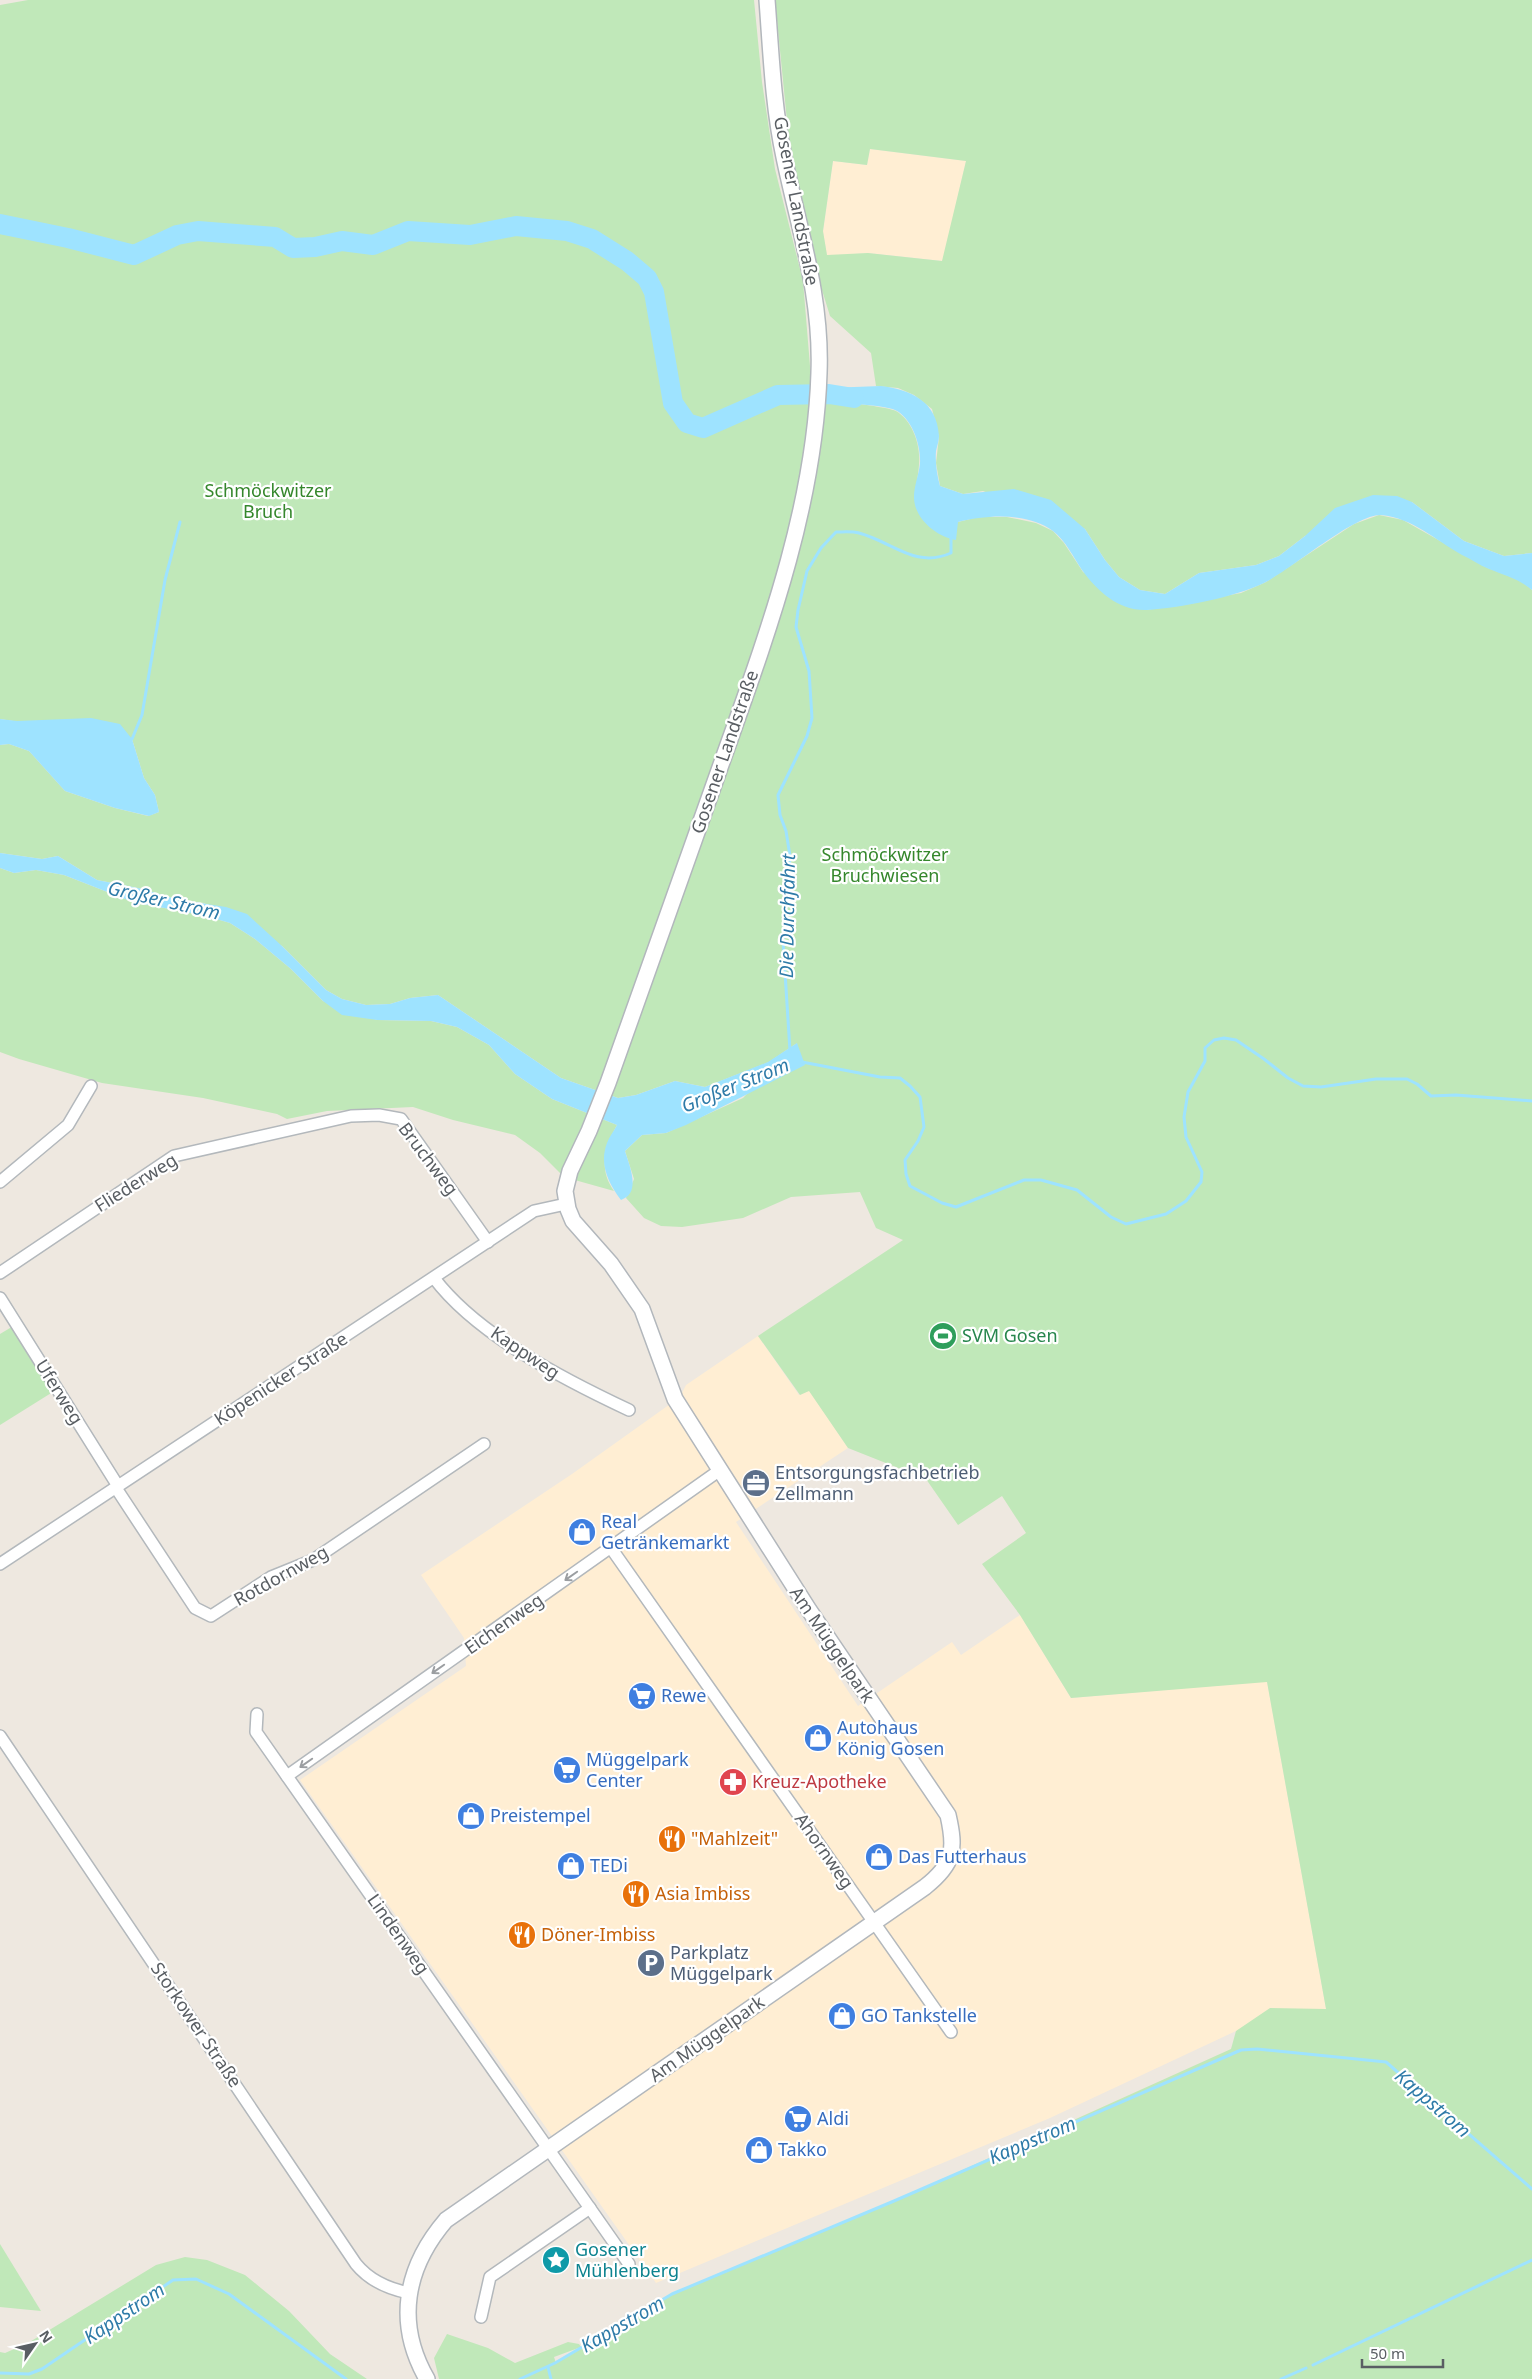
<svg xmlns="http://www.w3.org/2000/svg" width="1532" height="2379" font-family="'Noto Sans',sans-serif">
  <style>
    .commercial { fill: #ffeed3 }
    .green { fill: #c0e8b9; fill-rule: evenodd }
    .water { fill: #9ee3ff }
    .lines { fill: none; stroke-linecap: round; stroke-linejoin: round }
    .stream { stroke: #9ee3ff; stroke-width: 3 }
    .river { stroke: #9ee3ff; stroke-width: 20 }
    .street-casing { stroke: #b3b8bc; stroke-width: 14 }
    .secondary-casing { stroke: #b2b7bc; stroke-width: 18 }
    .street { stroke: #fff; stroke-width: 11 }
    .secondary { stroke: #fff; stroke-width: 15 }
    .oneway { stroke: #9b9ea1 }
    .labels { text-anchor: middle; stroke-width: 4.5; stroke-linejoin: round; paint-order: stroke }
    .street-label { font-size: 18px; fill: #595e63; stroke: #fff }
    .park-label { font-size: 18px; fill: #35872c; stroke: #fff }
    .leisure-label { font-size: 18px; fill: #27864d; stroke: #fff; text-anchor: start }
    .service-label { font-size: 18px; fill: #4e5e75; stroke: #fff; text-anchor: start }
    .shop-label { font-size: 18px; fill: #366cbe; stroke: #fff; text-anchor: start }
    .health-label { font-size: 18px; fill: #be3a42; stroke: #fff; text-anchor: start }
    .food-label { font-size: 18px; fill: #c56008; stroke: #fff; text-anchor: start }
    .culture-label { font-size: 18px; fill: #0d838f; stroke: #fff; text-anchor: start }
    .water-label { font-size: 19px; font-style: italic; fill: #2e7ba8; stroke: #fff }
  </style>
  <rect width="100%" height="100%" fill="#eee8e0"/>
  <g class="commercial">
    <polygon points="870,149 966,161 943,261 868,253 827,256 823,232 833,161 867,165"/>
    <polygon points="758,1336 799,1395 809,1390 848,1448 736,1522 858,1706 952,1642 961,1655 1020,1615 1071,1698 1267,1681 1329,2025 1236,2031 1050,2118 656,2283 300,1780 466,1666 464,1638 421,1575 572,1474 680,1397 686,1385"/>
  </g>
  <g class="green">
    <path d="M28 0H754L762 82 775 169 803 281 811 378 808 404C814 403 821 401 827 401 837 401 889 407 896 411 913 421 921 446 919 465 917 490 909 500 927 523L958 522 978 517H1007L1036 523 1053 531 1064 543 1083 572 1146 610 1241 593 1266 582 1354 524 1379 515 1403 520 1488 568 1522 581 1532 590V2379H439L434 2358 447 2334 488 2348 515 2363 568 2342 579 2344 581 2347 554 2357 556 2363 672 2294 894 2201 1231 2049 1236 2031 1270 2008 1326 2009 1267 1682 1071 1698 1020 1615 982 1564 1026 1533 1002 1496 958 1525 926 1479 848 1448 809 1391 800 1395 758 1336 903 1240 876 1228 860 1192 791 1197 743 1218 682 1227 661 1226 644 1218 626 1198 634 1179 625 1151 642 1135 666 1133 743 1098 797 1043 769 1062 705 1087 675 1081 636 1095 618 1098 561 1078 438 995 410 998 390 1004 366 1005 342 999 326 990 282 946 204 903 175 899 143 889 97 880 58 856 42 859 0 853V745L9 744 29 751 65 791 115 808 148 816 159 812 155 795 144 778 132 739 0 719V5Z"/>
    <path d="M775 0H1532V553L1504 556 1464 541 1412 502 1305 536 1279 556 1256 565 1199 573 1165 594 1140 590 1119 577 1105 560 1085 529 983 491 963 494 940 486 936 463 939 437 932 409 914 395 898 388 876 386 871 353 830 316 814 264 789 141ZM870 149 966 161 942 261 868 253 827 255 823 231 833 161 867 165Z"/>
    <path d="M0 868 14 873 36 870 64 875 133 902 206 916 230 923 255 939 291 969 323 1001 377 1020 431 1021 457 1027 489 1045 515 1074 552 1099 617 1125C605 1147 598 1169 614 1191L564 1177 540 1153 515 1135 453 1120 413 1107 327 1111 287 1119 277 1114 203 1098 102 1083 19 1059 0 1052Z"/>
    <polygon points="15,1325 56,1390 0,1425 0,1334"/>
    <polygon points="0,2244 41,2311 0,2307"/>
    <polygon points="185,2257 207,2260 245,2275 289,2311 330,2354 367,2379 0,2379 0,2352 5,2353 28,2343 156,2265"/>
  </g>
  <g class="water">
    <path d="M881 386C911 390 937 401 939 436 939 441 937 446 936 451 935 463 937 475 940 486L963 494 1014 489 1051 500 1085 529 1105 560 1119 577 1140 590 1165 594 1199 573 1256 565 1279 556 1305 536 1335 508 1373 495 1397 496 1412 502 1464 541 1504 556 1532 553V590C1519 579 1504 575 1489 569 1479 565 1471 559 1462 555 1435 540 1413 518 1381 515 1355 514 1292 569 1264 583 1236 597 1179 608 1147 610 1119 611 1098 592 1082 570 1073 557 1066 541 1053 531 1027 512 987 515 958 522L956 540C937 537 914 519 914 497 914 486 919 474 920 463 921 445 912 418 895 410 884 405 841 403 826 401L828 388Z"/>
    <polygon points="91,718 120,724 132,739 144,778 155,795 159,812 149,816 115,808 65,791 29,751 9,744 0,745 0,719 17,721"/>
    <path d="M0 853 42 859 58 856 97 880 143 889 175 899 226 907 247 914 282 946 326 990 342 999 366 1005 390 1004 410 998 438 995 561 1078 618 1098 636 1095 675 1081 705 1087 768 1062 797 1043 805 1065 686 1125 666 1133 642 1135 625 1151C629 1165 642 1193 621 1200 608 1183 599 1164 607 1143 609 1137 614 1131 617 1125L552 1099 515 1074 489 1045 457 1027 431 1021 377 1020 342 1015 323 1001 291 969 255 939 230 923 206 916 133 902 64 875 36 870 14 873 0 868Z"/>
  </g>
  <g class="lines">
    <g class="stream">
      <polyline points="132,739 142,715 165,580 180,522"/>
      <path d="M790 1051 783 941 790 856 786 831 780 815 778 795 807 736 812 718 809 671 796 627 798 610 807 571 821 548 836 532C843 532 852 531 859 533 893 542 915 569 951 553V537"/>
      <polyline points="802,1062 880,1077 900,1078 910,1086 920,1097 924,1127 918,1141 905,1160 906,1174 910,1186 942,1203 956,1207 1024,1180 1041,1180 1077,1190 1111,1217 1126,1224 1166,1214 1186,1201 1201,1182 1202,1172 1186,1137 1184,1117 1188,1092 1205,1061 1205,1048 1214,1040 1224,1038 1236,1040 1264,1059 1288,1078 1303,1086 1321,1087 1376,1079 1407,1079 1417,1084 1431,1096 1456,1095 1532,1101"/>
      <polyline points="1313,2365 1532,2260"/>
      <polyline points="548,2367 551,2379"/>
      <polyline points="0,2373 29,2374 42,2369 173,2280 196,2279 229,2294 346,2379"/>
      <polyline points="520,2379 555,2363 672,2294 894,2201 1241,2050 1257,2049 1386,2062 1532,2189"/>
      <polyline points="1281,2379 1306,2368"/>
    </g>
    <polyline class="river" points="0,224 68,238 134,255 177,235 198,231 275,237 293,248 315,247 342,241 373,245 408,231 470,235 516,226 567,231 592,239 627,261 647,278 654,292 673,403 687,423 703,428 778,395 829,394 854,398"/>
    <defs>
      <g id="street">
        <polyline points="0,1182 68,1125 91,1086"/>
        <polyline points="0,1273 174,1156 351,1116 379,1115 401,1119 488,1242"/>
        <path d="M434 1278C477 1335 565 1380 629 1410"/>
        <polyline points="0,1298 118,1486"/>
        <polyline points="116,1488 195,1608 211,1616 271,1577 313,1560 484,1444"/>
        <polyline points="611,1548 951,2032"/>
        <polyline points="0,1564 534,1211 566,1204"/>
        <polyline points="257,1714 256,1732 629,2264"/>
        <path d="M0 1736 356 2264C369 2280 389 2289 409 2293"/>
        <polyline points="287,1776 720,1470"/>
        <polyline points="481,2317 490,2277 590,2208"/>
      </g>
      <path id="secondary" d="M427 2379C395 2323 405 2268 446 2220L925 1887C954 1864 956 1850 948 1815L809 1610 675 1399 642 1309 611 1264 573 1221 568 1209 565 1191 570 1171 589 1131 608 1083C646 975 685 867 723 759 767 635 815 506 819 373 822 296 799 230 784 157 773 106 771 52 767 0"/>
    </defs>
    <use href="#street" class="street-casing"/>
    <use href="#secondary" class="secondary-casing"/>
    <use href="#street" class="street"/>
    <use href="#secondary" class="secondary"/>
  </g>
  <defs><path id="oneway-shaft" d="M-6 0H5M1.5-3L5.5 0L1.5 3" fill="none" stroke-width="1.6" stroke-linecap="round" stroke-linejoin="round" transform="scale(1.25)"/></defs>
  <g class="oneway">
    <use href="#oneway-shaft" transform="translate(571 1576) rotate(145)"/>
    <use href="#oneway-shaft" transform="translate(438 1669) rotate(145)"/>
    <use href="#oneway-shaft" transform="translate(306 1763) rotate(145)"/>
  </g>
  <defs>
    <symbol id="stadium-disc" viewBox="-11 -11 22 22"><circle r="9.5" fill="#2e9e5b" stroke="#fff"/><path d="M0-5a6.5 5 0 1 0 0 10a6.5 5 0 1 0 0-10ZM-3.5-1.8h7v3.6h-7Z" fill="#fff"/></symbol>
    <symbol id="office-disc" viewBox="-11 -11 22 22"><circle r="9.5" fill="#5c6f8a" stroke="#fff"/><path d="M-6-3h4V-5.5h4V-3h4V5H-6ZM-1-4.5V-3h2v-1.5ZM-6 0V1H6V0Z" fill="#fff"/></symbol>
    <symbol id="shop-disc" viewBox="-11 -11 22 22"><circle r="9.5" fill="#3f7fe0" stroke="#fff"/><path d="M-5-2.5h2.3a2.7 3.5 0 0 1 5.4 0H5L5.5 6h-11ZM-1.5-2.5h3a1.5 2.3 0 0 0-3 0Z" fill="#fff"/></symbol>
    <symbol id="supermarket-disc" viewBox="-11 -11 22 22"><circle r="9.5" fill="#3f7fe0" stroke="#fff"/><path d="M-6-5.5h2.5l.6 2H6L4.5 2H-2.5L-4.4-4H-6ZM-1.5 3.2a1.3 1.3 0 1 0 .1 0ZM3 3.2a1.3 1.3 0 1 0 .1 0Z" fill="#fff"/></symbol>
    <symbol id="pharmacy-disc" viewBox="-11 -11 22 22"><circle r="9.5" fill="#e0444e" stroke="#fff"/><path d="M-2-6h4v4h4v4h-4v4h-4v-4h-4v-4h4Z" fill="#fff"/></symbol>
    <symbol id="restaurant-disc" viewBox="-11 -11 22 22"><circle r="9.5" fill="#e8710a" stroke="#fff"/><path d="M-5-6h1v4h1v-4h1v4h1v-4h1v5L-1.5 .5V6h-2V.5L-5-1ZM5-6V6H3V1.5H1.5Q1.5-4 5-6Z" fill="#fff"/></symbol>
    <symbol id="parking-disc" viewBox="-11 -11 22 22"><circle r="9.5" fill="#5c6f8a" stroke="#fff"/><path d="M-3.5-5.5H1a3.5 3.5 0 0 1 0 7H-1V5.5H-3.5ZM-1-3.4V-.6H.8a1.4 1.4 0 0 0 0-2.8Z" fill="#fff"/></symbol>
    <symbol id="sight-disc" viewBox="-11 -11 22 22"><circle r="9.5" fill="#0f9aa8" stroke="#fff"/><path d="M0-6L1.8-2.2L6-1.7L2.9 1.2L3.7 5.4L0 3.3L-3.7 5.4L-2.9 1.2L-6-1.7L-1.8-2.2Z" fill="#fff"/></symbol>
  </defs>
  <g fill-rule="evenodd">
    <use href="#stadium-disc" x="927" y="1320" width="32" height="32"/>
    <use href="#office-disc" x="740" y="1467" width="32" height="32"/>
    <use href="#shop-disc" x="566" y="1516" width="32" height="32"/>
    <use href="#supermarket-disc" x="626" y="1680" width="32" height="32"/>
    <use href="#shop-disc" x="802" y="1722" width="32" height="32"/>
    <use href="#supermarket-disc" x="551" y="1754" width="32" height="32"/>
    <use href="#pharmacy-disc" x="717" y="1766" width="32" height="32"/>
    <use href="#shop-disc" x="455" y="1800" width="32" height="32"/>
    <use href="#restaurant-disc" x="656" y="1823" width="32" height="32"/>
    <use href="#shop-disc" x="863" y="1841" width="32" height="32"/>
    <use href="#shop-disc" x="555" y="1850" width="32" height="32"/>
    <use href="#restaurant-disc" x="620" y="1878" width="32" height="32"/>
    <use href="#restaurant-disc" x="506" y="1919" width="32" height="32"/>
    <use href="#parking-disc" x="635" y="1947" width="32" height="32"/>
    <use href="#shop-disc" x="826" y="2000" width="32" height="32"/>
    <use href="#supermarket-disc" x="782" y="2103" width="32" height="32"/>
    <use href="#shop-disc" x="743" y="2134" width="32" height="32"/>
    <use href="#sight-disc" x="540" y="2244" width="32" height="32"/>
  </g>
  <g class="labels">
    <g class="street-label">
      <text transform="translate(796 201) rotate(79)" y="6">Gosener Landstraße</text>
      <text transform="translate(725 752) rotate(-71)" y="6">Gosener Landstraße</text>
      <text transform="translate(428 1159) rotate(53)" y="6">Bruchweg</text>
      <text transform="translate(136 1183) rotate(-32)" y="6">Fliederweg</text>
      <text transform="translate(525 1353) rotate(34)" y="6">Kappweg</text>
      <text transform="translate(281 1379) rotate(-33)" y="6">Köpenicker Straße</text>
      <text transform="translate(59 1392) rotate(58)" y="6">Uferweg</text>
      <text transform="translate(281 1576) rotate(-29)" y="6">Rotdornweg</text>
      <text transform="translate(504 1624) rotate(-35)" y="6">Eichenweg</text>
      <text transform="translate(832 1645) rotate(56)" y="6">Am Müggelpark</text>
      <text transform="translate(824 1851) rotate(55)" y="6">Ahornweg</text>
      <text transform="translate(398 1934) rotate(55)" y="6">Lindenweg</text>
      <text transform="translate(196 2025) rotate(56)" y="6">Storkower Straße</text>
      <text transform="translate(707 2039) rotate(-35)" y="6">Am Müggelpark</text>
    </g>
    <g class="park-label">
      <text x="268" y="497">Schmöckwitzer<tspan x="268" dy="21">Bruch</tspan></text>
      <text x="885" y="861">Schmöckwitzer<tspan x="885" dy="21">Bruchwiesen</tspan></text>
    </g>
    <g class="leisure-label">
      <text x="962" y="1342">SVM Gosen</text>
    </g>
    <g class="service-label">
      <text x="775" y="1479">Entsorgungsfachbetrieb<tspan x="775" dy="21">Zellmann</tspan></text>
      <text x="670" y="1959">Parkplatz<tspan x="670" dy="21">Müggelpark</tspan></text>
    </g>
    <g class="shop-label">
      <text x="601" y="1528">Real<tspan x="601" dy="21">Getränkemarkt</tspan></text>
      <text x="661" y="1702">Rewe</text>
      <text x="837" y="1734">Autohaus<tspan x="837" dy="21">König Gosen</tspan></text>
      <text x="586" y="1766">Müggelpark<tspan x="586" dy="21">Center</tspan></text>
      <text x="490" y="1822">Preistempel</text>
      <text x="898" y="1863">Das Futterhaus</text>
      <text x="590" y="1872">TEDi</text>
      <text x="861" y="2022">GO Tankstelle</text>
      <text x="817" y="2125">Aldi</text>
      <text x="778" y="2156">Takko</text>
    </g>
    <g class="health-label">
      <text x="752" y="1788">Kreuz-Apotheke</text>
    </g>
    <g class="food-label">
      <text x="691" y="1845">"Mahlzeit"</text>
      <text x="655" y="1900">Asia Imbiss</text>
      <text x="541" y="1941">Döner-Imbiss</text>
    </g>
    <g class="culture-label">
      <text x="575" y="2256">Gosener<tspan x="575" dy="21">Mühlenberg</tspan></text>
    </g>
    <g class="water-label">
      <text transform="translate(164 900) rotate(13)" y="7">Großer Strom</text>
      <text transform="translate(787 916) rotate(-89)" y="7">Die Durchfahrt</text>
      <text transform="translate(735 1085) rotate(-22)" y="7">Großer Strom</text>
      <text transform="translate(1433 2103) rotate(41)" y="7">Kappstrom</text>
      <text transform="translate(1032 2140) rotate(-23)" y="7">Kappstrom</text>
      <text transform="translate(124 2313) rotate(-34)" y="7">Kappstrom</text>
      <text transform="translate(622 2324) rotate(-30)" y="7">Kappstrom</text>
    </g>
  </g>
  <g transform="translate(35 2344) rotate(56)" stroke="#ffffff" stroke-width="4" paint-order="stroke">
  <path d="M0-4L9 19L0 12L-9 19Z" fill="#595e63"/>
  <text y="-8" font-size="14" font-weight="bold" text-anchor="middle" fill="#595e63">N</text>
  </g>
  <path d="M1362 2359v8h81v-8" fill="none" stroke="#595e63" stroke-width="2.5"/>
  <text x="1370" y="2359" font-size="15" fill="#595e63" stroke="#ffffff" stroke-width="4" paint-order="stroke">50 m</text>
</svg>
